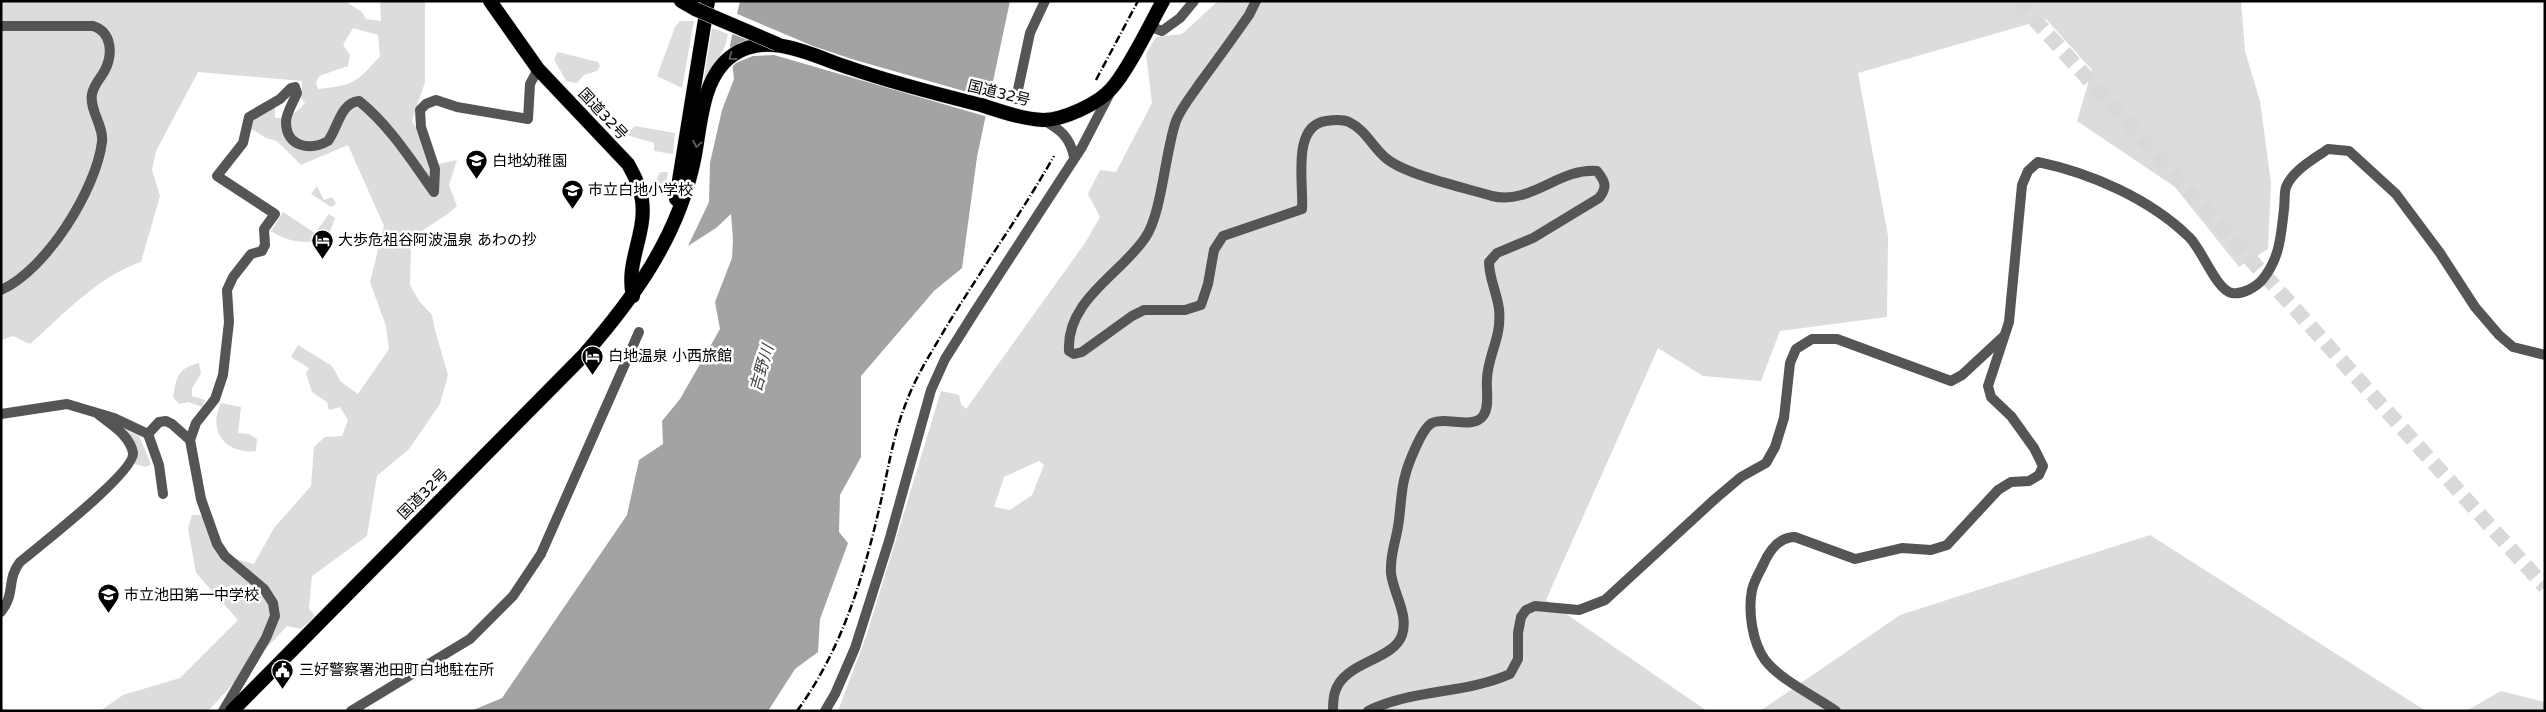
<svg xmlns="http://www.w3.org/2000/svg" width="2546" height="712" font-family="'Varela Round','Noto Sans JP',sans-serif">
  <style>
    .green { fill: #dcdcdc; fill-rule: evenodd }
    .water { fill: #a3a3a3 }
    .pier { fill: #fff }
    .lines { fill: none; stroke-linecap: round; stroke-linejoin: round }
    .motorway-tunnel { stroke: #d9d9d9; stroke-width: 15; stroke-dasharray: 15 8; stroke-linecap: butt }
    .trunk-casing { stroke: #dbdbdb; stroke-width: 15 }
    .minor { stroke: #555; stroke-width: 10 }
    .tertiary { stroke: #555; stroke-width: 10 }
    .trunk { stroke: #000; stroke-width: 14 }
    .rail { stroke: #000; stroke-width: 2.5; stroke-dasharray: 8 2.5 1 2.5; stroke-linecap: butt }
    .trunk-bridge-casing { stroke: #dbdbdb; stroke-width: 15; stroke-linecap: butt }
    .trunk-bridge { stroke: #000; stroke-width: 14 }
    .oneway { stroke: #595959 }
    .labels { text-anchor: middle; stroke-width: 5; stroke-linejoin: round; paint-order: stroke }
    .street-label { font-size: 15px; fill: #000; stroke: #fff }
    .poi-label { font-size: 15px; fill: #000; stroke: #fff; text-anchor: start }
    .water-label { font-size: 16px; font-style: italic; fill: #444; stroke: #fff }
  </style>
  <rect width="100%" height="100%" fill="#fff"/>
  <g class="green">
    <path d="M1 1H345L362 12 366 19 381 21 380 1H425V82L412 121 438 164 457 160 449 185 457 206 448 214 409 239 411 245 410 285 419 301 432 315 435 330 448 375 440 404 409 449 377 476 367 536 312 576 309 609 315 616 301 629 287 626 208 711H100L123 695 180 678 238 620 196 573 188 529 192 515C216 511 215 546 231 556 237 560 247 562 254 564L274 528 311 486 314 447 325 437 342 436 348 420 340 407 329 410 327 402 312 392 306 373 309 368 291 357 298 345 332 366 341 382 358 394 389 349 386 326 370 282 384 226 348 145 301 165 277 141 266 138 250 128 254 119 275 105V118C289 119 296 113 305 103L301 98 302 81 198 72 156 151 152 170 160 196 141 262C97 277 64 314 30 344L13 336 1 340ZM353 28 378 35 380 56C356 83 354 85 318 89L316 83 319 76 348 66 350 55 343 45Z"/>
    <path d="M1218 1H2241L2245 51 2260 101 2271 183 2268 249 2239 267 2175 187 2077 121 2092 70 2046 19 1858 73 1888 236 1887 317 1780 331 1761 381 1703 376 1658 348 1546 600 1707 711H838L867 634 941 391 959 395 961 404 966 409 1085 243 1100 217 1088 194 1100 170 1116 172 1152 103 1146 54 1156 37 1182 34ZM1039 461 1044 465 1032 495 1010 510 994 507 1004 477Z"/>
    <polygon points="680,21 694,21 682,88 657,76 675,27"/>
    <path d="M712 28 728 34C726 52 711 68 703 84Z"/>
    <polygon points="558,52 598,62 600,66 597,71 584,75 577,83 566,81 554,59"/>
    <polygon points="635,126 675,133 673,154 654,151 654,143 627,135"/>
    <polygon points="660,172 668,172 664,191 651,190"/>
    <polygon points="317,186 324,200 332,197 336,204 331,207 311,194"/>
    <path d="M283 212 315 233 329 214 335 218 327 239C306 244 289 243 271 231Z"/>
    <path d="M199 363 201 374 192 388V396L205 400 202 407 188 402 179 404 173 397C177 376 177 369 199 363Z"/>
    <path d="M221 403 241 407 238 433 249 434 257 439 256 451C226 455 207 431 221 403Z"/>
    <path d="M126 430 139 436 151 464 146 467 134 464C138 449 134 443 126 430Z"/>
    <polygon points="2150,535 2426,711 1760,711 1900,615"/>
    <polygon points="2501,691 2545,702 2545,711 2466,711"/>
  </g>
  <polygon class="water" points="740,1 1010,1 977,157 962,268 934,291 861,376 861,457 840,495 839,532 848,543 820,619 818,652 795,669 768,711 471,711 502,698 627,515 639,460 663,444 662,421 680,399 720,329 715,302 732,258 733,240 731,214 716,228 688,246 709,202 710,163 722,110 734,79 730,45"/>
  <polygon class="pier" points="735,13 813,46 855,60 992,99 988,117 774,55 753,56 736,63 730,69 728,52 750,41 730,33"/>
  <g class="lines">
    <polyline class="motorway-tunnel" points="2018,1 2545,587"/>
    <defs>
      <g id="trunk">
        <path d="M490 1 538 69 628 164C634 175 640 186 642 200 647 233 625 263 633 296"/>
        <polyline points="681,1 695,9"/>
        <polyline points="676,199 708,1"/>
        <path d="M232 711 583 356C634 298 678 237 694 160 701 126 701 77 733 55 770 30 814 57 850 68 893 83 937 94 981 105 1000 111 1022 119 1043 120 1063 120 1098 104 1111 89 1128 71 1150 24 1163 1"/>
      </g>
    </defs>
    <use href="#trunk" class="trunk-casing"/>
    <g class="minor">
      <path d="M1256 1 1249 15C1233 38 1217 60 1200 83 1192 95 1181 108 1176 121 1165 152 1162 214 1145 238 1121 274 1066 300 1069 351L1074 354 1082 352 1132 316 1144 310H1185L1201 305 1208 284 1214 250 1223 236 1302 209C1304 184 1291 126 1326 121 1333 120 1342 119 1349 122 1366 130 1373 148 1387 159 1407 175 1465 188 1492 196 1532 205 1558 168 1597 171 1605 181 1608 187 1599 198L1533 238 1497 253 1489 262C1489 278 1497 293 1499 309 1502 338 1488 354 1487 379 1486 390 1490 407 1483 416 1472 430 1447 416 1432 423 1422 428 1408 464 1405 476 1400 494 1401 514 1397 532 1394 547 1390 557 1391 573 1393 593 1409 614 1402 635 1393 661 1344 661 1335 692 1333 698 1333 705 1333 711"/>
      <path d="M1 26H93C112 32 113 54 105 70 101 78 94 84 92 94 89 110 104 126 102 142 96 190 46 270 1 290"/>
      <polyline points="1149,26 1162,31 1180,18 1194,1"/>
      <polyline points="1016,99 1030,33 1045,1"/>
      <polyline points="1,414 67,404 114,418 148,434 159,465 163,494"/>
      <polyline points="148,434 159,422 166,421 172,424 190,440 201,499 217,544 225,556 264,589 273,603 275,616 266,638 223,711"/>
      <path d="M190 440 196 423 215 399 223 375 229 322 227 290 233 277 251 254 262 251 265 245 264 229 275 214 217 176 243 143 249 117 280 99 291 88 295 87 297 93C294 101 286 113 286 122 286 147 310 151 328 141 338 128 340 103 359 101 390 126 411 160 434 192L435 169 421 127 420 110 426 104 436 100 457 107 528 119 530 84 538 69"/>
      <path d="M1 612C16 593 6 580 20 562 38 547 135 472 133 453 130 435 111 425 98 414"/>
      <polyline points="351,711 470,639 513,596 541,554 639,332"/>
      <path d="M1368 711C1412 689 1465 694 1510 674L1518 659V633L1521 617 1526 610 1535 606 1579 610 1605 600 1715 499 1741 477 1766 463 1775 447 1784 418 1790 363 1796 349 1812 339H1837L1951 381 1962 375 2003 337"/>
      <path d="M1836 711C1816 697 1779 679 1765 660 1752 642 1748 611 1752 590 1754 581 1759 573 1763 565 1769 551 1779 537 1795 537L1855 559 1902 548 1931 550 1947 545 1998 490 2011 482 2029 481 2039 475 2043 466 2034 448 2011 416 1991 397 1988 386 2009 322 2022 185 2028 171 2038 162C2091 173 2150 199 2189 237 2202 249 2216 290 2232 293 2242 295 2256 287 2262 280 2280 259 2281 235 2284 209 2285 202 2284 193 2286 187 2293 170 2314 159 2328 149L2349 151 2396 194 2440 253 2475 307 2499 335 2513 347 2545 355"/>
    </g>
    <g class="tertiary">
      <path d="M1043 120C1060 129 1070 137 1074 157"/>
      <polyline points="825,711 835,694 855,648 889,541 931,390 945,359 974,313 1082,147 1110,93"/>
    </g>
    <use href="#trunk" class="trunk"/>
    <g class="rail">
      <polyline points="1096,80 1138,1"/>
      <path d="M797 711C842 649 863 579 880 505 888 471 893 435 906 403 916 376 931 353 945 329 980 271 1020 216 1054 156"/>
    </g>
    <defs>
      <polyline id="trunk-bridge" points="695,9 777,44"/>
    </defs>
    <use href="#trunk-bridge" class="trunk-bridge-casing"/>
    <use href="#trunk-bridge" class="trunk-bridge"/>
  </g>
  <defs><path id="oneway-chevron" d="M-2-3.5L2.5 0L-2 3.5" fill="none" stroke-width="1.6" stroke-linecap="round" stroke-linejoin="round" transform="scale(1.25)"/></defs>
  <g class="oneway">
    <use href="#oneway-chevron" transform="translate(732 57) rotate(144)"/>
    <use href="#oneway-chevron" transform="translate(697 144) rotate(100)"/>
  </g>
  <defs>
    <symbol id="school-pin" viewBox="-11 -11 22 30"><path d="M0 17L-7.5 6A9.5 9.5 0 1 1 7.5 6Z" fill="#000" stroke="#fff"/><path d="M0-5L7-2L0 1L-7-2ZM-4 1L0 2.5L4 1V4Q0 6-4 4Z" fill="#fff"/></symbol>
    <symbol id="hotel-pin" viewBox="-11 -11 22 30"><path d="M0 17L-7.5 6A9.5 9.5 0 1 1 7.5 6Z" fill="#000" stroke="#fff"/><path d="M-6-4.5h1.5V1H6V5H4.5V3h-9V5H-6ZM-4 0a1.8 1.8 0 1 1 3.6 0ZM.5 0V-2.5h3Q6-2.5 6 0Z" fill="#fff"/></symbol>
    <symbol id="civic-pin" viewBox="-11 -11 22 30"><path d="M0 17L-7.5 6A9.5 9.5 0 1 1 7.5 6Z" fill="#000" stroke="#fff"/><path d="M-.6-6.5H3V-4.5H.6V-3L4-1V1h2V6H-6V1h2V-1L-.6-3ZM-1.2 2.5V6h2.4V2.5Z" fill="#fff"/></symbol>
  </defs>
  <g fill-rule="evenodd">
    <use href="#school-pin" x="464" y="148" width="25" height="34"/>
    <use href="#school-pin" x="560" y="178" width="25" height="34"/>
    <use href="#hotel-pin" x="310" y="228" width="25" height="34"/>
    <use href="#hotel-pin" x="580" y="344" width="25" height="34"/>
    <use href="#school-pin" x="96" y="582" width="25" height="34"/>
    <use href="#civic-pin" x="270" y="658" width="25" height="34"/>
  </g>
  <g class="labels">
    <g class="street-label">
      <text transform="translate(999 93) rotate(14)" y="5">国道32号</text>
      <text transform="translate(603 114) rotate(47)" y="5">国道32号</text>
      <text transform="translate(423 494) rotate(-45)" y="5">国道32号</text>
    </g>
    <g class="poi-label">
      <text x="492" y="166">白地幼稚園</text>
      <text x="588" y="195">市立白地小学校</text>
      <text x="338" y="245">大歩危祖谷阿波温泉 あわの抄</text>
      <text x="608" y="361">白地温泉 小西旅館</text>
      <text x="124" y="600">市立池田第一中学校</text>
      <text x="299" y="675">三好警察署池田町白地駐在所</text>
    </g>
    <g class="water-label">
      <text transform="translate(761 368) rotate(-74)" y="6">吉野川</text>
    </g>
  </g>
  <rect width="2546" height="712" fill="none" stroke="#000000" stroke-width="5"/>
</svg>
